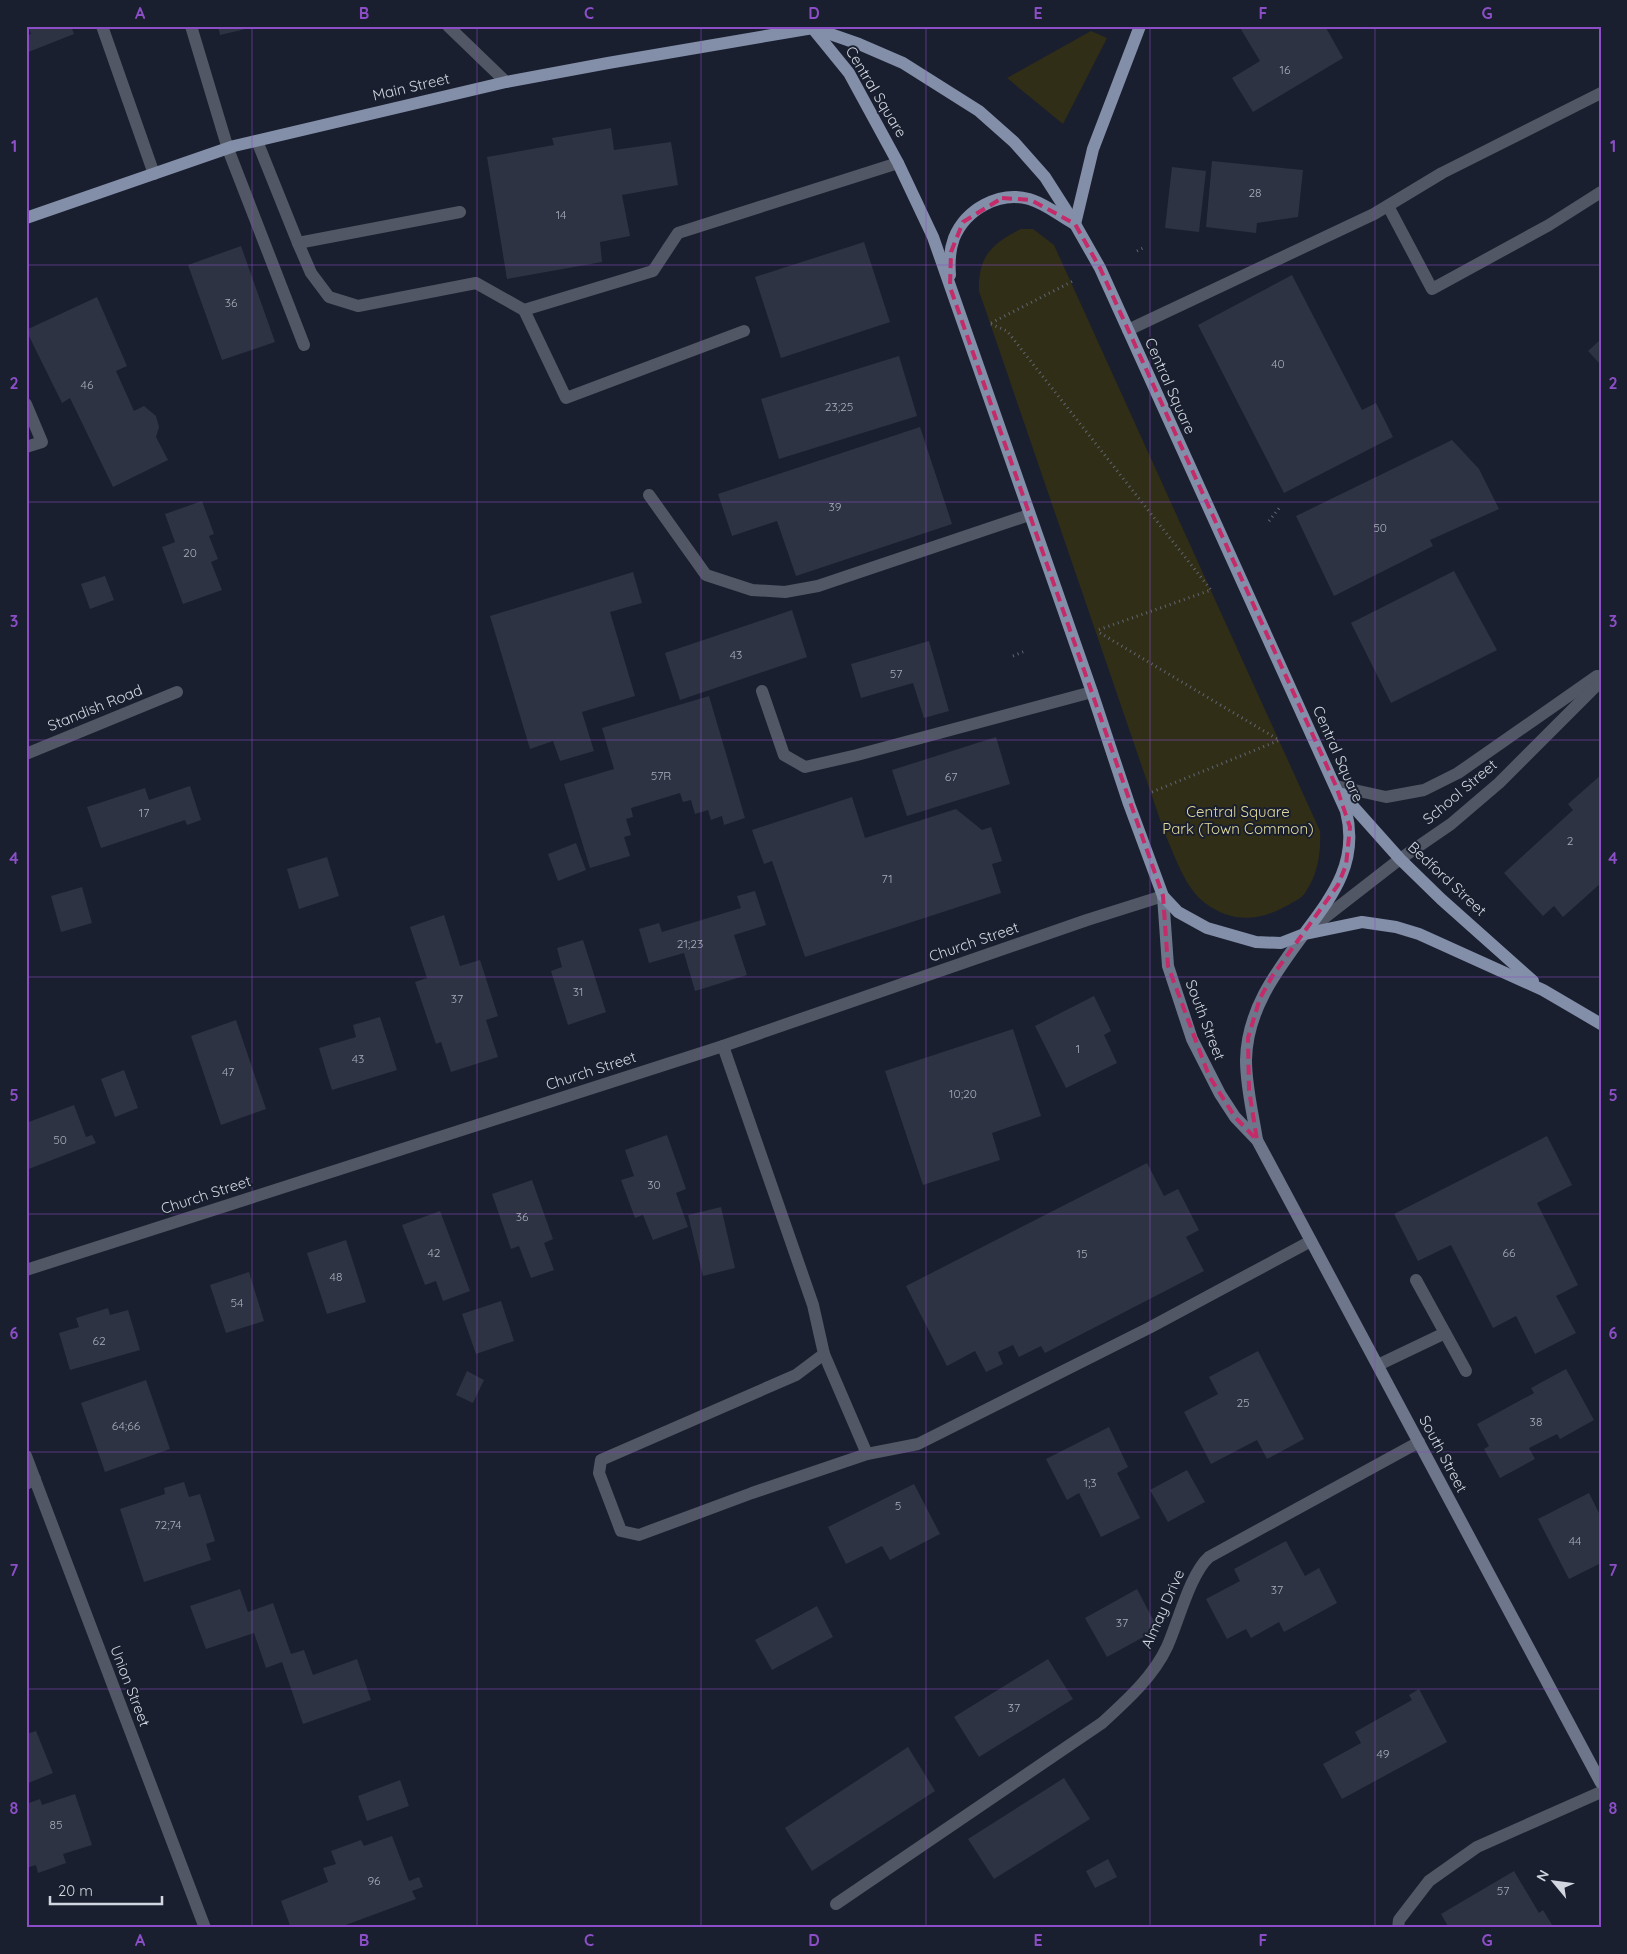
<svg xmlns="http://www.w3.org/2000/svg" width="1627" height="1954" font-family="Quicksand,sans-serif">
  <style>
    .green { fill: #312e17 }
    .building { fill: #2d3343 }
    .lines { fill: none; stroke-linecap: round; stroke-linejoin: round }
    .path { stroke: #606673; stroke-width: 3; stroke-dasharray: 1 4; stroke-linecap: butt }
    .lane { stroke: #515764; stroke-width: 12 }
    .street { stroke: #515764; stroke-width: 12 }
    .secondary { stroke: #6d768b; stroke-width: 12 }
    .primary { stroke: #838ea9; stroke-width: 12 }
    .marked { fill: none; stroke: #c42b68; stroke-width: 4; stroke-dasharray: 10 6; stroke-linejoin: round }
    .grid { fill: none; stroke: #8c4ec6; stroke-width: 1; stroke-opacity: 0.55 }
    .labels { text-anchor: middle; stroke-width: 4; stroke-linejoin: round; paint-order: stroke }
    .number-label { font-size: 12px; fill: #a8adb9 }
    .street-label { font-size: 15px; fill: #d1d6e0; stroke: #191f2e }
    .park-label { font-size: 15px; fill: #e1d99c; stroke: #191f2e }
    .neatline { fill: none; stroke: #8c4ec6; stroke-width: 2 }
    .grid-label { font-size: 16px; text-anchor: middle; font-weight: bold; fill: #8c4ec6 }
  </style>
  <rect width="100%" height="100%" fill="#191f2e"/>
  <g class="green">
    <polygon points="1091,31 1107,38 1063,124 1007,78"/>
    <path d="M1021 229H1033L1054 245 1320 831C1321 853 1318 874 1305 893 1302 898 1295 901 1290 904 1261 921 1233 924 1205 903 1185 888 1175 856 1165 834L979 291C978 257 991 244 1021 229Z"/>
  </g>
  <g class="building">
    <polygon points="28,26 71,26 74,34 26,53 26,36 31,34"/>
    <polygon points="218,26 254,26 254,27 220,35"/>
    <polygon points="1239,26 1325,26 1343,58 1253,112 1232,78 1260,61"/>
    <polygon points="611,128 614,150 671,142 678,185 622,195 630,236 600,242 602,262 507,279 487,157 554,145 552,138"/>
    <polygon points="1212,161 1303,170 1298,217 1257,223 1256,233 1206,227"/>
    <polygon points="1172,167 1206,171 1199,232 1165,228"/>
    <polygon points="864,242 890,322 781,358 755,277"/>
    <polygon points="241,246 275,342 222,360 188,265"/>
    <polygon points="1292,275 1362,410 1376,403 1393,437 1284,493 1198,325"/>
    <polygon points="97,297 127,366 116,371 134,411 144,406 156,416 159,427 156,437 168,460 113,487 70,398 62,403 26,330"/>
    <polygon points="1601,339 1601,365 1588,351"/>
    <polygon points="899,356 917,416 779,459 761,399"/>
    <polygon points="920,427 952,524 796,576 777,521 732,536 718,494"/>
    <polygon points="1452,440 1479,469 1499,509 1430,540 1433,546 1334,596 1296,516"/>
    <polygon points="202,501 214,534 209,536 218,559 211,562 222,590 183,604 162,547 175,542 165,514"/>
    <polygon points="1454,571 1497,650 1391,703 1351,623"/>
    <polygon points="633,572 642,603 610,612 635,696 582,712 594,751 560,761 553,741 530,749 490,616"/>
    <polygon points="105,576 114,600 90,609 81,584"/>
    <polygon points="792,610 807,657 680,700 665,653"/>
    <polygon points="929,641 949,711 924,718 913,683 861,698 851,664"/>
    <polygon points="709,696 745,818 724,825 722,816 711,820 708,810 695,814 691,800 683,802 680,793 631,808 633,817 626,819 631,835 624,837 630,856 590,868 564,784 614,769 602,728"/>
    <polygon points="996,737 1010,784 907,816 892,770"/>
    <polygon points="1601,775 1601,883 1563,917 1554,906 1543,916 1504,873 1573,810 1568,804"/>
    <polygon points="190,786 201,820 187,825 185,820 101,848 87,807 145,788 149,800"/>
    <polygon points="852,797 865,838 956,809 982,830 991,827 1002,861 992,864 1001,893 805,957 772,861 764,864 752,830"/>
    <polygon points="576,843 586,870 558,881 548,854"/>
    <polygon points="327,857 339,896 299,909 287,869"/>
    <polygon points="82,887 92,923 61,932 51,896"/>
    <polygon points="755,891 766,925 734,935 747,975 695,991 684,953 649,963 639,929 659,923 662,932 741,908 737,896"/>
    <polygon points="444,915 460,966 480,960 498,1016 486,1020 498,1057 451,1072 441,1042 436,1044 415,982 427,978 410,927"/>
    <polygon points="583,940 606,1012 568,1025 551,971 562,967 557,948"/>
    <polygon points="1094,996 1111,1031 1104,1035 1117,1063 1066,1088 1035,1026"/>
    <polygon points="380,1017 397,1070 332,1090 319,1048 356,1037 353,1025"/>
    <polygon points="236,1020 266,1109 221,1125 191,1036"/>
    <polygon points="1013,1029 1041,1116 992,1133 1000,1160 923,1185 885,1071"/>
    <polygon points="124,1070 138,1108 115,1117 101,1079"/>
    <polygon points="74,1105 86,1137 92,1135 96,1143 26,1170 26,1123"/>
    <polygon points="667,1135 686,1189 676,1193 688,1227 653,1240 643,1215 635,1218 621,1180 634,1176 625,1150"/>
    <polygon points="1547,1136 1572,1185 1537,1203 1578,1285 1556,1296 1576,1333 1535,1354 1516,1316 1493,1328 1451,1245 1418,1261 1394,1214"/>
    <polygon points="1147,1163 1164,1196 1178,1189 1199,1230 1186,1237 1204,1271 1045,1353 1041,1346 1019,1357 1013,1345 998,1352 1003,1364 986,1372 975,1351 947,1366 906,1286"/>
    <polygon points="532,1180 553,1239 544,1243 554,1270 531,1278 519,1246 511,1249 492,1194"/>
    <polygon points="721,1207 735,1268 703,1276 688,1215"/>
    <polygon points="440,1211 470,1291 443,1301 436,1281 425,1285 402,1225"/>
    <polygon points="346,1240 366,1302 327,1314 307,1253"/>
    <polygon points="249,1272 264,1321 226,1333 210,1285"/>
    <polygon points="501,1301 514,1341 476,1354 462,1314"/>
    <polygon points="108,1308 110,1315 128,1310 140,1350 70,1370 59,1333 79,1327 76,1318"/>
    <polygon points="1258,1351 1304,1439 1267,1459 1257,1440 1211,1464 1184,1412 1218,1394 1209,1377"/>
    <polygon points="1566,1369 1594,1420 1560,1439 1557,1434 1529,1448 1535,1459 1500,1478 1484,1449 1489,1446 1477,1424 1534,1393 1531,1388"/>
    <polygon points="467,1371 484,1380 473,1403 456,1395"/>
    <polygon points="146,1380 170,1449 105,1472 81,1403"/>
    <polygon points="1109,1427 1128,1467 1117,1473 1140,1518 1101,1537 1079,1493 1067,1500 1046,1459"/>
    <polygon points="1187,1470 1205,1502 1168,1522 1150,1490"/>
    <polygon points="184,1482 189,1497 200,1494 215,1541 206,1544 211,1560 144,1582 120,1509 165,1494 164,1488"/>
    <polygon points="914,1484 940,1534 890,1560 882,1546 846,1564 828,1527"/>
    <polygon points="1589,1493 1601,1517 1601,1563 1569,1579 1538,1519"/>
    <polygon points="1286,1541 1305,1576 1319,1568 1337,1603 1284,1632 1279,1622 1251,1638 1246,1629 1227,1639 1206,1599 1240,1581 1234,1569"/>
    <polygon points="240,1589 248,1612 273,1603 291,1654 304,1650 313,1675 357,1659 371,1700 303,1724 282,1662 266,1668 254,1633 206,1649 190,1606"/>
    <polygon points="1137,1589 1158,1629 1107,1657 1085,1618"/>
    <polygon points="817,1606 833,1637 772,1670 755,1640"/>
    <polygon points="1048,1659 1073,1699 979,1757 954,1717"/>
    <polygon points="1419,1689 1447,1742 1342,1799 1323,1764 1361,1743 1355,1732 1412,1700 1409,1695"/>
    <polygon points="36,1731 53,1773 26,1784 26,1734"/>
    <polygon points="908,1747 935,1791 812,1871 785,1828"/>
    <polygon points="1064,1778 1090,1819 994,1879 968,1839"/>
    <polygon points="400,1780 409,1806 367,1821 358,1796"/>
    <polygon points="75,1794 92,1845 63,1854 66,1863 38,1873 36,1865 26,1868 26,1804 40,1799 42,1805"/>
    <polygon points="392,1836 409,1881 419,1877 423,1887 412,1891 416,1899 343,1926 344,1928 291,1928 281,1901 328,1882 323,1868 336,1864 331,1851 361,1840 364,1846"/>
    <polygon points="1108,1859 1117,1877 1095,1888 1086,1871"/>
    <polygon points="1514,1871 1539,1913 1543,1910 1554,1928 1449,1928 1441,1914"/>
  </g>
  <g class="lines">
    <g class="path">
      <polyline points="1137,251 1143,248"/>
      <polyline points="991,323 1075,280"/>
      <polyline points="991,324 1007,331 1211,590 1098,630"/>
      <polyline points="1269,521 1280,507"/>
      <polyline points="1100,633 1279,740"/>
      <polyline points="1013,656 1025,651"/>
      <polyline points="1152,792 1280,740"/>
    </g>
    <g class="lane">
      <polyline points="102,26 154,174"/>
      <polyline points="191,26 228,149 304,345"/>
      <polyline points="448,26 506,82"/>
      <polyline points="257,141 298,243 460,212"/>
      <polyline points="1388,206 1432,289 1549,225 1601,192"/>
      <polyline points="298,243 311,273 329,297 358,306 476,283 524,310"/>
      <polyline points="1128,330 1374,214 1442,173 1601,93"/>
      <polyline points="744,331 566,398 524,310 653,271 678,233 898,163"/>
      <polyline points="26,404 42,442 26,447"/>
      <polyline points="649,495 706,575 752,590 785,592 818,586 1029,515"/>
      <polyline points="762,691 784,755 805,767 857,755 1092,692"/>
      <polyline points="723,1046 813,1305 824,1354 796,1375 601,1460 599,1473 621,1531 639,1535 752,1493 867,1454 918,1444 1149,1328 1311,1241"/>
      <polyline points="1416,1280 1466,1371"/>
      <polyline points="824,1354 867,1454"/>
      <polyline points="1378,1365 1445,1333"/>
      <polyline points="26,1484 35,1479"/>
      <polyline points="1398,1928 1399,1920 1429,1881 1477,1847 1601,1792"/>
    </g>
    <g class="street">
      <polyline points="26,754 177,692"/>
      <polyline points="1336,786 1386,797 1424,790 1458,773 1597,676"/>
      <polyline points="1310,929 1400,859 1451,824 1499,783 1601,681"/>
      <polyline points="26,1270 723,1046 1087,920 1163,896"/>
      <polyline points="26,1456 205,1928"/>
      <path d="M836 1904 1102 1723C1126 1701 1153 1677 1167 1647 1178 1623 1190 1574 1209 1557L1419 1442"/>
    </g>
    <g class="secondary">
      <polyline points="1163,896 1168,966 1192,1039 1220,1094 1235,1117 1257,1140 1601,1783"/>
      <path d="M1257 1140C1253 1114 1246 1087 1246 1060 1247 1010 1276 972 1304 934"/>
    </g>
    <g class="primary">
      <polyline points="814,30 849,73 898,163 933,237 1092,692 1129,804 1163,896 1178,912 1207,928 1256,942 1281,943 1304,934 1362,922 1396,927 1419,934 1543,990 1601,1024"/>
      <path d="M26 218 234 146 506 82 608 63 813 28 859 44 903 63 979 111 1014 142 1045 177 1075 224 1100 268 1346 811C1359 862 1333 895 1304 934"/>
      <polyline points="1075,224 1093,149 1140,26"/>
      <path d="M950 275C949 263 950 249 954 238 966 209 999 191 1029 199 1044 203 1059 215 1073 223"/>
      <polyline points="1342,794 1400,859 1441,899 1533,981"/>
    </g>
  </g>
  <path class="marked" d="M1002 198 1031 200 1075 224 1100 268 1336 786 1350 827 1346 865 1338 885 1273 975 1260 998 1248 1038 1249 1090 1257 1140 1235 1117 1209 1076 1168 966 1163 896 950 287 951 252 963 222Z"/>
  <path class="grid" d="M252 26V1928M477 26V1928M701 26V1928M926 26V1928M1150 26V1928M1375 26V1928M26 265H1601M26 502H1601M26 740H1601M26 977H1601M26 1214H1601M26 1452H1601M26 1689H1601"/>
  <g class="labels">
    <g class="number-label">
      <text x="1285" y="74">16</text>
      <text x="1255" y="197">28</text>
      <text x="561" y="219">14</text>
      <text x="231" y="307">36</text>
      <text x="1278" y="368">40</text>
      <text x="87" y="389">46</text>
      <text x="839" y="411">23;25</text>
      <text x="835" y="511">39</text>
      <text x="1380" y="532">50</text>
      <text x="190" y="557">20</text>
      <text x="736" y="659">43</text>
      <text x="896" y="678">57</text>
      <text x="661" y="780">57R</text>
      <text x="951" y="781">67</text>
      <text x="144" y="817">17</text>
      <text x="1570" y="845">2</text>
      <text x="887" y="883">71</text>
      <text x="690" y="948">21;23</text>
      <text x="578" y="996">31</text>
      <text x="457" y="1003">37</text>
      <text x="1078" y="1053">1</text>
      <text x="358" y="1063">43</text>
      <text x="228" y="1076">47</text>
      <text x="963" y="1098">10;20</text>
      <text x="60" y="1144">50</text>
      <text x="654" y="1189">30</text>
      <text x="522" y="1221">36</text>
      <text x="434" y="1257">42</text>
      <text x="1509" y="1257">66</text>
      <text x="1082" y="1258">15</text>
      <text x="336" y="1281">48</text>
      <text x="237" y="1307">54</text>
      <text x="99" y="1345">62</text>
      <text x="1243" y="1407">25</text>
      <text x="1536" y="1426">38</text>
      <text x="126" y="1430">64;66</text>
      <text x="1090" y="1487">1;3</text>
      <text x="898" y="1510">5</text>
      <text x="168" y="1529">72;74</text>
      <text x="1575" y="1545">44</text>
      <text x="1277" y="1594">37</text>
      <text x="1122" y="1627">37</text>
      <text x="1014" y="1712">37</text>
      <text x="1383" y="1758">49</text>
      <text x="56" y="1829">85</text>
      <text x="374" y="1885">96</text>
      <text x="1503" y="1895">57</text>
    </g>
    <g class="street-label">
      <text transform="translate(411 87) rotate(-13)" y="5">Main Street</text>
      <text transform="translate(876 92) rotate(59)" y="5">Central Square</text>
      <text transform="translate(1170 386) rotate(66)" y="5">Central Square</text>
      <text transform="translate(95 708) rotate(-22)" y="5">Standish Road</text>
      <text transform="translate(1338 754) rotate(66)" y="5">Central Square</text>
      <text transform="translate(1460 792) rotate(-40)" y="5">School Street</text>
      <text transform="translate(1447 879) rotate(43)" y="5">Bedford Street</text>
      <text transform="translate(974 942) rotate(-19)" y="5">Church Street</text>
      <text transform="translate(1205 1020) rotate(69)" y="5">South Street</text>
      <text transform="translate(591 1071) rotate(-18)" y="5">Church Street</text>
      <text transform="translate(206 1195) rotate(-18)" y="5">Church Street</text>
      <text transform="translate(1443 1454) rotate(62)" y="5">South Street</text>
      <text transform="translate(1163 1609) rotate(-66)" y="5">Almay Drive</text>
      <text transform="translate(130 1686) rotate(69)" y="5">Union Street</text>
    </g>
    <g class="park-label">
      <text x="1238" y="817">Central Square<tspan x="1238" dy="17">Park (Town Common)</tspan></text>
    </g>
  </g>
  <rect width="1627" height="1954" fill="none" stroke="#191f2e" stroke-width="55"/>
  <g transform="translate(1554 1882) rotate(299)" stroke="#191f2e" stroke-width="4" paint-order="stroke">
  <path d="M0-4L9 19L0 12L-9 19Z" fill="#d1d6e0"/>
  <text y="-8" font-size="14" font-weight="bold" text-anchor="middle" fill="#d1d6e0">N</text>
  </g>
  <path d="M50 1896v8h112v-8" fill="none" stroke="#d1d6e0" stroke-width="2.5"/>
  <text x="58" y="1896" font-size="15" fill="#d1d6e0" stroke="#191f2e" stroke-width="4" paint-order="stroke">20 m</text>
  <rect x="28" y="28" width="1572" height="1898" class="neatline"/>
  <g class="grid-label">
    <text x="140" y="19">A</text>
    <text x="364" y="19">B</text>
    <text x="589" y="19">C</text>
    <text x="814" y="19">D</text>
    <text x="1038" y="19">E</text>
    <text x="1263" y="19">F</text>
    <text x="1487" y="19">G</text>
    <text x="14" y="152">1</text>
    <text x="1613" y="152">1</text>
    <text x="14" y="389">2</text>
    <text x="1613" y="389">2</text>
    <text x="14" y="627">3</text>
    <text x="1613" y="627">3</text>
    <text x="14" y="864">4</text>
    <text x="1613" y="864">4</text>
    <text x="14" y="1101">5</text>
    <text x="1613" y="1101">5</text>
    <text x="14" y="1339">6</text>
    <text x="1613" y="1339">6</text>
    <text x="14" y="1576">7</text>
    <text x="1613" y="1576">7</text>
    <text x="14" y="1814">8</text>
    <text x="1613" y="1814">8</text>
    <text x="140" y="1946">A</text>
    <text x="364" y="1946">B</text>
    <text x="589" y="1946">C</text>
    <text x="814" y="1946">D</text>
    <text x="1038" y="1946">E</text>
    <text x="1263" y="1946">F</text>
    <text x="1487" y="1946">G</text>
  </g>
</svg>
